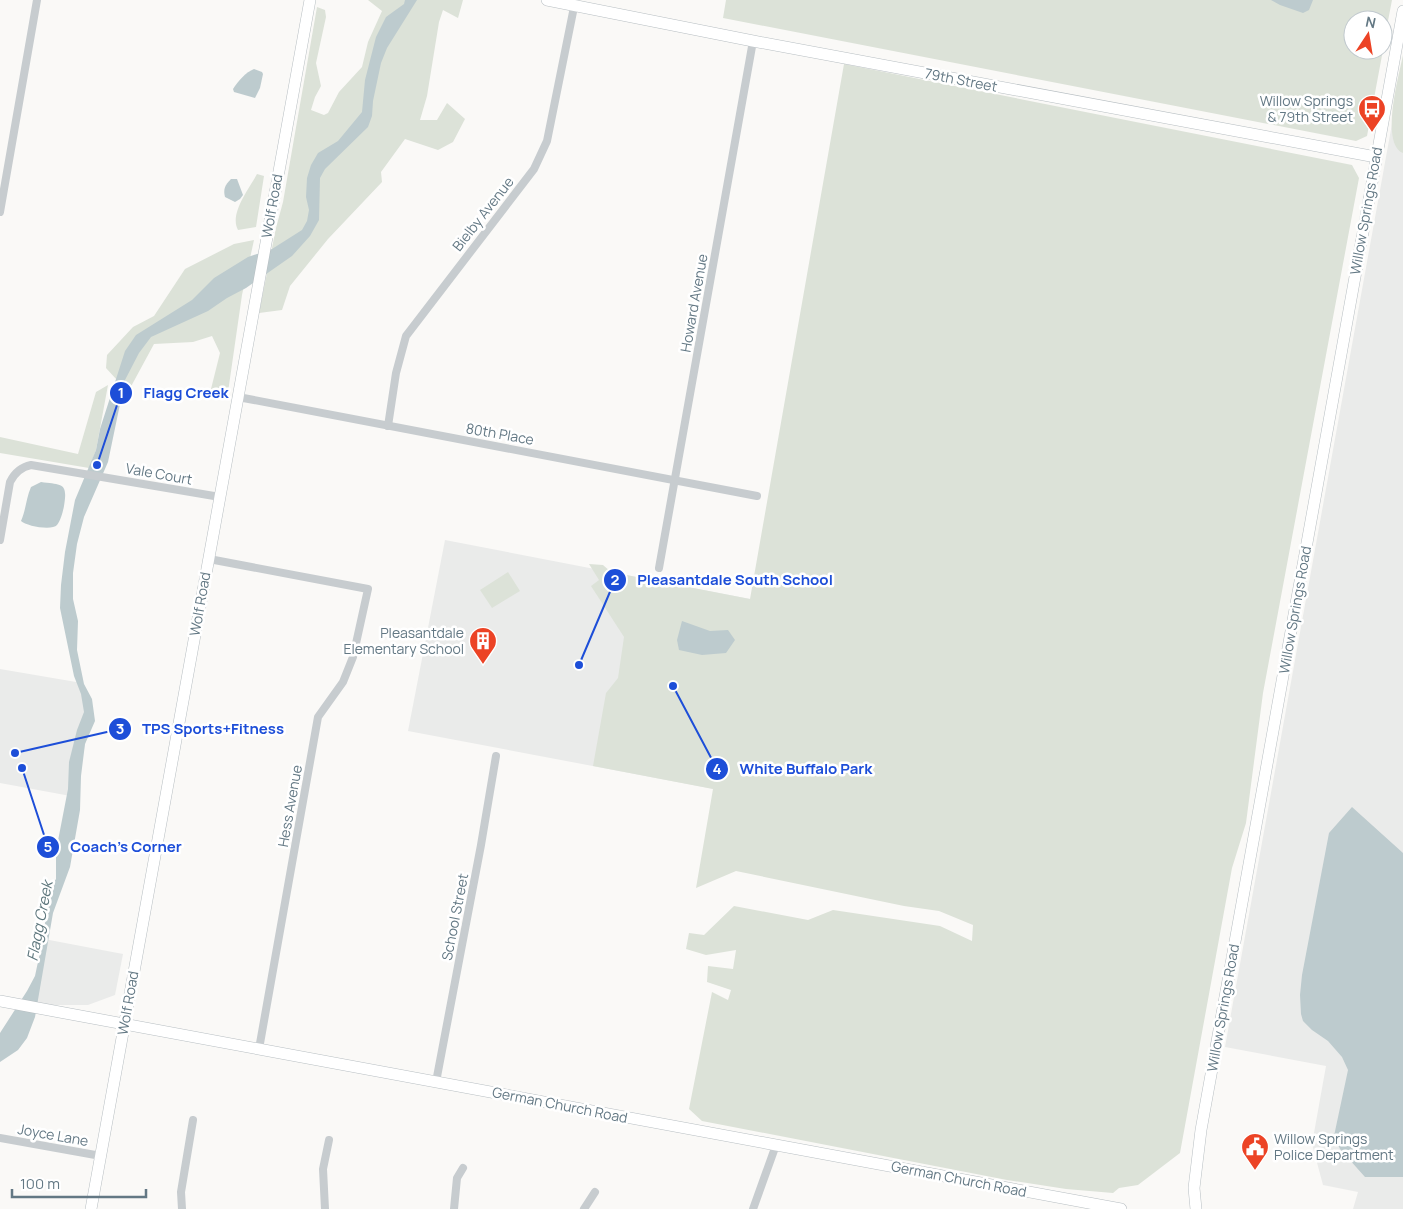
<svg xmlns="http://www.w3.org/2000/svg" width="1403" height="1209" font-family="Manrope,sans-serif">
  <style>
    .built { fill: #eaebea }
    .green { fill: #dce2d8 }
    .water { fill: #bdcbce }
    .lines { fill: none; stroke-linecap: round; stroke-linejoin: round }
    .secondary-casing { stroke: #b7bec2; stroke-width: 12 }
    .street { stroke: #c7cccf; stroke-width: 8 }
    .secondary { stroke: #fff; stroke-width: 11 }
    .labels { text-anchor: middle; stroke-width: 5; stroke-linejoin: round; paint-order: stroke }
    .street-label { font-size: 14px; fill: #637884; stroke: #fff }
    .poi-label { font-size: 14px; fill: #637884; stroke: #fff; text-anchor: end }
    .water-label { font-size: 15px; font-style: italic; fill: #5e777d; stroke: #fff }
    .leader { fill: none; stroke: #1d4ed8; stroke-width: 2 }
    .callout-dot { fill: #1d4ed8; stroke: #fff; stroke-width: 2 }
    .mark-label { font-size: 15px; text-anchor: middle; font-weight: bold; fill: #fff }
    .callout-label { font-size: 15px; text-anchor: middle; font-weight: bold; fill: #1d4ed8; stroke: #fff; stroke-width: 5; stroke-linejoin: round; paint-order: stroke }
  </style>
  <rect width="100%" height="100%" fill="#faf9f7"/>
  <g class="built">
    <polygon points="1403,63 1403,1209 1353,1209 1358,1192 1323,1185 1312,1144 1326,1066 1225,1047"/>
    <polygon points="445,540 750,599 714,789 408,731"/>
    <polygon points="0,669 82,683 87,734 78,779 76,797 0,783"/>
    <polygon points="44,939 123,954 115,995 88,1005 33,1005"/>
  </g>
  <g class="green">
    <polygon points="368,0 463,0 458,18 443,10 439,22 427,96 420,120 437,120 447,103 465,119 453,142 438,150 405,139 381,172 382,182 328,239 290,286 282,310 259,313 276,228 283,202 317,7 325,10 326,17 316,63 321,86 315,97 311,110 324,115 328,113 339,92 362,67 368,42 382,11"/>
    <polygon points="726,0 1392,0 1383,47 1383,20 1353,20 1353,50 1383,50 1367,136 1356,141 723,18"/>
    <path d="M1403 55V153C1380 143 1399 75 1403 55Z"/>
    <polygon points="844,64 1352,165 1359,178 1263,693 1246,823 1232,868 1180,1153 1138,1185 1119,1188 1113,1193 1066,1189 1007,1180 702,1121 689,1109 712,992 728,1000 731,990 707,982 708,966 733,969 736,950 706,955 686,949 689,933 704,935 734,906 808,920 833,910 940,926 972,941 973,925 939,911 904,906 736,871 696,888 713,789 593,766 606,693 618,678 624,637 591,586 599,580 589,564 603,565 611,572 750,599"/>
    <path d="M257 174 264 176 256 227 238 230C229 214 249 189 257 174Z"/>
    <polygon points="254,240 242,295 227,399 210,393 220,353 212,336 193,342 154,344 128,392 106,368 107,355 133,327 154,316 185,269 234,244"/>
    <polygon points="108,385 96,450 89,468 0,453 0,437 78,454 96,392"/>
    <polygon points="508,572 520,591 492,608 480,590"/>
  </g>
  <g class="water">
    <polygon points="405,0 417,0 387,48 381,63 373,101 372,116 368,127 325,169 320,178 319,220 310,236 292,256 246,288 227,298 208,311 151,337 139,353 125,380 108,462 84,517 77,544 73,573 73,599 78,621 77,650 84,684 92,699 95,721 85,744 81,776 80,810 70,867 53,913 35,1017 27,1038 18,1050 0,1062 0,1033 27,991 35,976 43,938 50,888 56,879 56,851 68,789 69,762 77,730 84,712 81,694 74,676 60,608 61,585 65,552 75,500 96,450 100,429 125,351 136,335 192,300 214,278 248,257 272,249 302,230 307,221 309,210 306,197 307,178 311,165 318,153 338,141 362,112 365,80 376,37 386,17 404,4"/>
    <polygon points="1271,0 1313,0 1309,10 1303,13 1280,5"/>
    <path d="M254 69 262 72 263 74 260 88 255 98 234 92 233 89C238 81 246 72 254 69Z"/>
    <path d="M231 179H237L243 195 240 199 235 202 225 197C223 189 225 185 231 179Z"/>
    <path d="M41 482C62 485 68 482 64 506 63 511 61 520 57 525 52 531 26 526 21 521 26 510 26 498 31 487Z"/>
    <polygon points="682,621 710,631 728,630 735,640 726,653 702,655 679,650 677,640"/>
    <polygon points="1352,807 1403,853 1403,1177 1365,1177 1340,1149 1334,1136 1348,1070 1342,1057 1328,1041 1312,1030 1303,1021 1301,1014 1300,995 1302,975 1329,833"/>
  </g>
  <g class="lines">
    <defs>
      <g id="secondary">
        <polyline points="547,0 753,41 1376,157"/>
        <polyline points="0,1001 1121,1209"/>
        <polyline points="91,1209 310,0"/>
        <polyline points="1196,1209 1194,1188 1201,1130 1403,11"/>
      </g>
    </defs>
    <use href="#secondary" class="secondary-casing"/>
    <g class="street">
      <polyline points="0,212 37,0"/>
      <polyline points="238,397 757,496"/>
      <polyline points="388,426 396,373 406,336 534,169 547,141 575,2"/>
      <path d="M0 540 10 482C15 472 21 467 31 465L220 497"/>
      <polyline points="209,559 368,589 353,657 343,682 318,717 259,1049"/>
      <polyline points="659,568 753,41"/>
      <polyline points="436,1082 481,845 496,756"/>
      <polyline points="0,1138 101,1156"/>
      <polyline points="182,1209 181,1192 193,1120"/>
      <polyline points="325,1209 323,1169 329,1140"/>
      <polyline points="454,1209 457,1178 463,1168"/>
      <polyline points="584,1209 595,1192"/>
      <polyline points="753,1209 776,1145"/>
    </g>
    <use href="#secondary" class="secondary"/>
  </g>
  <defs>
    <symbol id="bus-pin" viewBox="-11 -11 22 30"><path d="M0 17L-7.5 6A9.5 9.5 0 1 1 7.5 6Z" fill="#ec4325" stroke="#fff"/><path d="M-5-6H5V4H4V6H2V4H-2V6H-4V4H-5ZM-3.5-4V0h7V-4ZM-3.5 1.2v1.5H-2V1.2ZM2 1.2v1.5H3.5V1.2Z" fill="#fff"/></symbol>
    <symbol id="building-pin" viewBox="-11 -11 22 30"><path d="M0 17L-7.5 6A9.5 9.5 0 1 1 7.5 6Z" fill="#ec4325" stroke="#fff"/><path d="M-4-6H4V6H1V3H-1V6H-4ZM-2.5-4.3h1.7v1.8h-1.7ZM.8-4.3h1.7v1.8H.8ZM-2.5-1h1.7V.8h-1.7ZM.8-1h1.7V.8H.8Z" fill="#fff"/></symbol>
    <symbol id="civic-pin" viewBox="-11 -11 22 30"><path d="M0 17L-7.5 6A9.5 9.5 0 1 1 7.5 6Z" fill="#ec4325" stroke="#fff"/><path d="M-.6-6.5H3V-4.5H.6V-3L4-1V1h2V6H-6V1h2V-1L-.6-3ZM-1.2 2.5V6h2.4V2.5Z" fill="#fff"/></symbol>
  </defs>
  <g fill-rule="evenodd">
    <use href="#bus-pin" x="1356" y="93" width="32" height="43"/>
    <use href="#building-pin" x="467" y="625" width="32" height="43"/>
    <use href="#civic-pin" x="1239" y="1131" width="32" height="43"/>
  </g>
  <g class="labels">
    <g class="street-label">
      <text transform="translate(961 80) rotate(11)" y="5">79th Street</text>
      <text transform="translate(272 206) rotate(-80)" y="5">Wolf Road</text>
      <text transform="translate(1366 211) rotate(-80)" y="5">Willow Springs Road</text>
      <text transform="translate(483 214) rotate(-52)" y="5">Bielby Avenue</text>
      <text transform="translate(694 303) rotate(-80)" y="5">Howard Avenue</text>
      <text transform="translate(500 434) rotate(10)" y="5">80th Place</text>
      <text transform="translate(159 474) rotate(10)" y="5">Vale Court</text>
      <text transform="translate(200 604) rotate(-80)" y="5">Wolf Road</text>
      <text transform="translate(1295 610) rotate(-80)" y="5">Willow Springs Road</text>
      <text transform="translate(290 806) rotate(-80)" y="5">Hess Avenue</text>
      <text transform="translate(455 917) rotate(-79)" y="5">School Street</text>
      <text transform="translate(128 1003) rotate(-80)" y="5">Wolf Road</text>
      <text transform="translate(1223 1008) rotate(-80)" y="5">Willow Springs Road</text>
      <text transform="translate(560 1105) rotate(11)" y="5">German Church Road</text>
      <text transform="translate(53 1135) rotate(10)" y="5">Joyce Lane</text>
      <text transform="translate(959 1179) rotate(11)" y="5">German Church Road</text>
    </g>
    <g class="poi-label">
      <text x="1353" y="106">Willow Springs<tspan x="1353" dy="16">&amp; 79th Street</tspan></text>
      <text x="464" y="638">Pleasantdale<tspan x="464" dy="16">Elementary School</tspan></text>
      <text x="1274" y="1144" text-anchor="start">Willow Springs<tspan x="1274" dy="16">Police Department</tspan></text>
    </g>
    <g class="water-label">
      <text transform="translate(40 921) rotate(-79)" y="5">Flagg Creek</text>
    </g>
  </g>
  <path class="leader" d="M97 465L121 393M579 665L615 580M15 753L120 729M673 686L717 769M22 768L48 847"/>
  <g class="callout-dot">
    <circle cx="97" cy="465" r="5"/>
    <circle cx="579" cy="665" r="5"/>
    <circle cx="15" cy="753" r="5"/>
    <circle cx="673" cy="686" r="5"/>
    <circle cx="22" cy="768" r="5"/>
    <circle cx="121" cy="393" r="12"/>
    <circle cx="615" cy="580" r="12"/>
    <circle cx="120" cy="729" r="12"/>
    <circle cx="717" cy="769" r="12"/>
    <circle cx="48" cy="847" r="12"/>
  </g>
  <g class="mark-label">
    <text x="121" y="398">1</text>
    <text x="615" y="585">2</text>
    <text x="120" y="734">3</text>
    <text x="717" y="774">4</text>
    <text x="48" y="852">5</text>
  </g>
  <g class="callout-label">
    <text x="186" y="398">Flagg Creek</text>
    <text x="735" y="585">Pleasantdale South School</text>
    <text x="213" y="734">TPS Sports+Fitness</text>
    <text x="806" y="774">White Buffalo Park</text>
    <text x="126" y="852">Coach's Corner</text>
  </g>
  <g transform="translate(1368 35) rotate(12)"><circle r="24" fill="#ffffff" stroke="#c1c9ce"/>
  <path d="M0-4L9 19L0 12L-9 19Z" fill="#ec4325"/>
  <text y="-8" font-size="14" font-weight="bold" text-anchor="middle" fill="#637884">N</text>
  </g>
  <path d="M12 1189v8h134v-8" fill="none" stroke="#637884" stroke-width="2.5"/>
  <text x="20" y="1189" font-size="15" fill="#637884" stroke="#ffffff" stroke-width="4" paint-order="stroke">100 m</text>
</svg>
